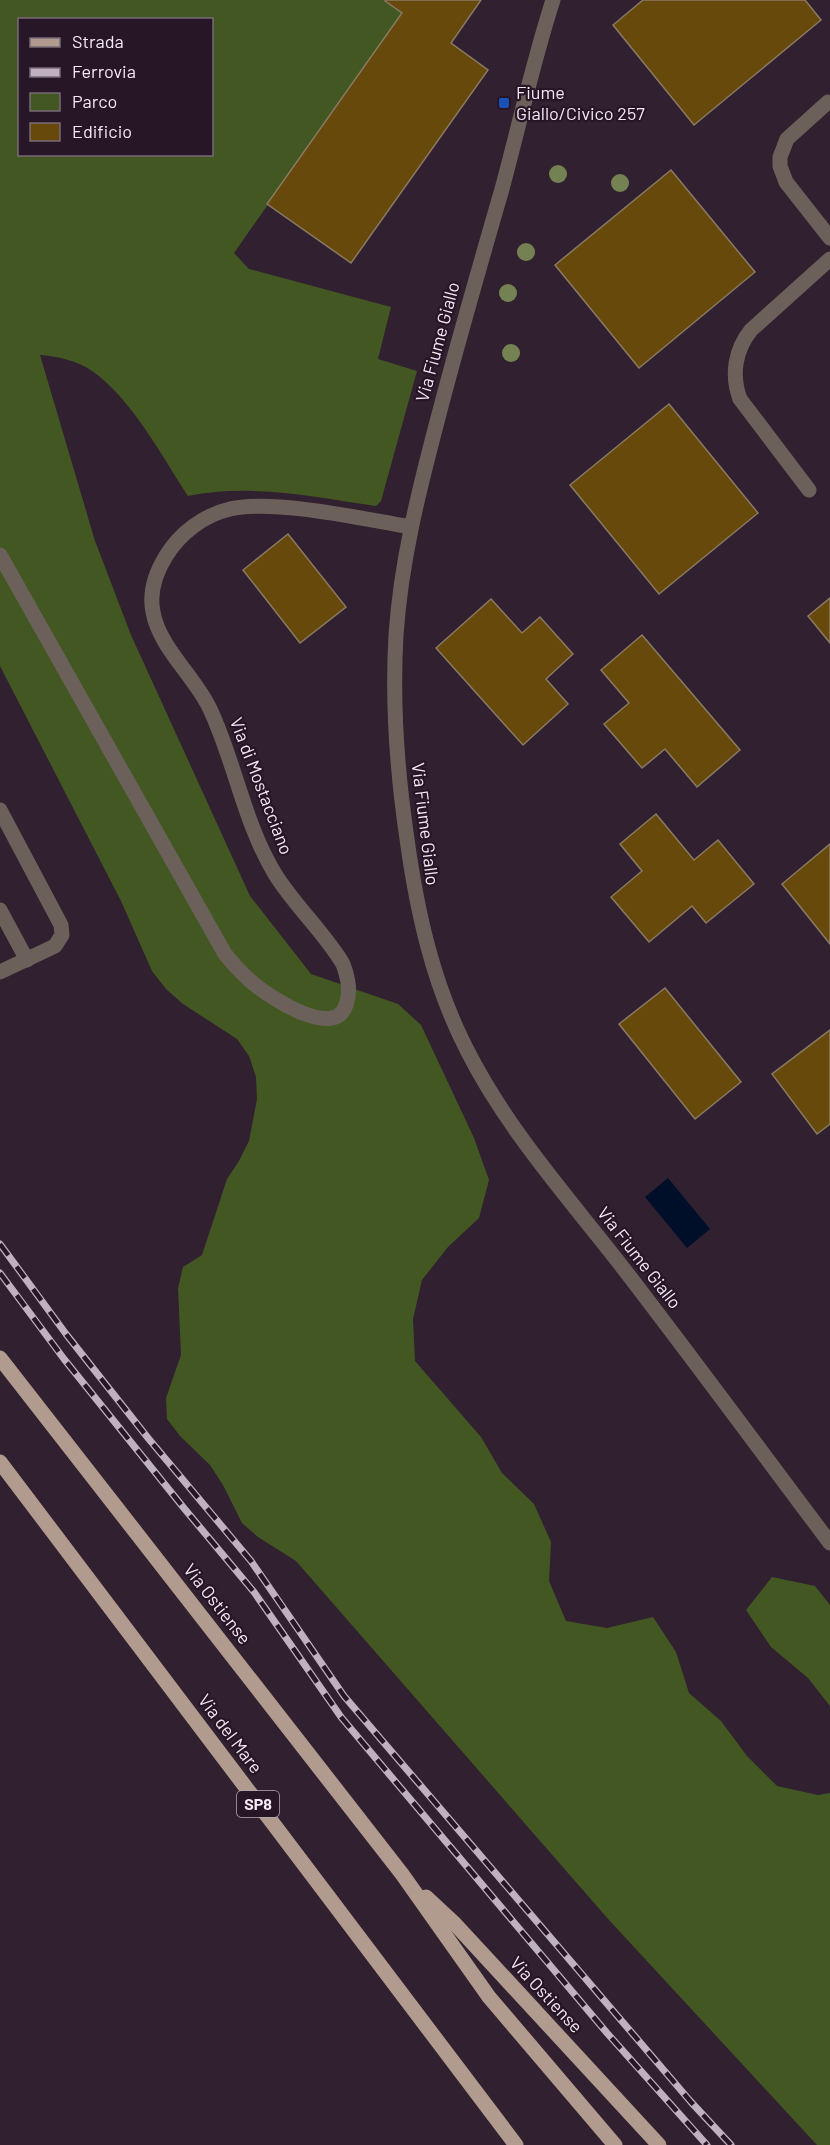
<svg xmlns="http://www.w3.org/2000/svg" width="830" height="2145" font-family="Barlow,sans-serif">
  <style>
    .green { fill: #435723; fill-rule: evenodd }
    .water { fill: #000f29 }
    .building { fill: #68490c; stroke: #897a63; stroke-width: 1.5 }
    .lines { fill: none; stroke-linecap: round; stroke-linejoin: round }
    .minor { stroke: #6c615a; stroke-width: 15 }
    .major { stroke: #b19b8e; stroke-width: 15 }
    .rail-casing { stroke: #bfb2be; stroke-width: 7 }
    .rail { stroke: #271626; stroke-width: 4.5; stroke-dasharray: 14; stroke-linecap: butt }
    .tree { fill: #748253 }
    .transit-dot { fill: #1a4fb4; stroke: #271626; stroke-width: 2 }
    .labels { text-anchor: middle; stroke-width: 4.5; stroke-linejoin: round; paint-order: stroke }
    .shield { fill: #271626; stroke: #b7aab6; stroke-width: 1.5 }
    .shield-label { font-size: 16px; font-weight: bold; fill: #f5e9f4 }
    .poi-label { font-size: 18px; fill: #f5e9f4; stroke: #271626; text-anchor: start }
    .street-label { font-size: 18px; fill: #f5e9f4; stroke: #271626 }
  </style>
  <rect width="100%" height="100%" fill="#312030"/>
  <g class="green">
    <path d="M0 0H386V2L402 13 234 253 249 269 391 307 378 359 417 371 381 501 376 506C314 497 251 483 188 496 161 455 132 399 92 371 79 361 56 356 40 355L95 541 131 635 250 896 311 974 398 1004 421 1025 474 1138 489 1180 479 1218 448 1247 422 1280 413 1319 415 1361 481 1437 502 1473 534 1504 551 1542 549 1581 566 1621 607 1628 653 1617 676 1652 689 1693 721 1721 747 1756 777 1786 818 1795 830 1793V2145H817L609 1920 296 1561 258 1537 242 1523 223 1485 210 1465 180 1436 167 1419 166 1398 181 1355 178 1288 183 1267 202 1255 227 1179 239 1161 249 1141 257 1099 256 1077 249 1056 237 1039 183 1004 166 989 152 971 121 901 0 666ZM20 20H212V154H20Z"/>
    <polygon points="772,1577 815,1586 830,1605 830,1706 808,1678 771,1647 746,1610"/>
  </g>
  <polygon class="water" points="668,1178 710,1229 687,1248 645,1197"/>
  <g class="building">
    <polygon points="386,0 481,0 451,43 488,70 351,263 267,204 402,13 385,1"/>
    <polygon points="643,0 805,0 821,20 694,125 613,25"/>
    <polygon points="671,170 755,272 639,368 555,265"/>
    <polygon points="669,404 758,513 659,594 570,485"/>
    <polygon points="288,534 346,607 300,643 243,570"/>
    <polygon points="830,598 830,643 808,616"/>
    <polygon points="491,599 522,633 540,617 573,654 546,679 568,704 523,745 436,648"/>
    <polygon points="642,635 740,750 697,787 665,749 642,768 604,724 629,703 601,670"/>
    <polygon points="656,814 694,860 718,840 754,884 706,923 692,906 649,942 611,897 642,871 620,844"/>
    <polygon points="830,844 830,944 782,884"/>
    <polygon points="665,988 741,1082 695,1119 619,1024"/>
    <polygon points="830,1030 830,1124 817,1134 772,1074"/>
  </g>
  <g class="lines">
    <g class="minor">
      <path d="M553 0C533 62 519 126 502 189 480 265 458 341 438 418 419 490 401 561 396 635 392 703 397 771 407 839 417 912 433 984 467 1050 507 1129 566 1195 620 1264 691 1356 760 1450 830 1543"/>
      <polyline points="828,102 787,139 780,157 780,166 786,182 830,238"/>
      <path d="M809 490 740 399C731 375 735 350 751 330L830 259"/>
      <path d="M0 555 225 954C234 965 243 975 254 984 271 998 335 1040 346 1005 351 991 348 978 343 964 324 932 294 905 275 874 244 823 235 762 210 709 195 677 159 647 153 612 149 592 156 572 166 556 180 533 204 515 230 509 277 499 362 519 411 527"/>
      <polyline points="0,810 61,925 62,935 55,946 0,972"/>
      <polyline points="0,910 27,960"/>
    </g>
    <g class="major">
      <polyline points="0,1358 402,1874 489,1997 615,2145"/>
      <polyline points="0,1462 516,2145"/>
      <polyline points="426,1897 455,1924 659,2145"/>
    </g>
    <defs>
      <g id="rail">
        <polyline points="0,1244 66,1334 148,1438 251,1561 344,1696 691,2102 731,2145"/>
        <polyline points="0,1273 64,1359 183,1507 254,1592 341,1717 607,2033 707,2145"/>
      </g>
    </defs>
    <use href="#rail" class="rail-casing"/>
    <use href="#rail" class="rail"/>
  </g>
  <g class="tree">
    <circle cx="558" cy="174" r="9"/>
    <circle cx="620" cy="183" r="9"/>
    <circle cx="526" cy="252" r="9"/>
    <circle cx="508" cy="293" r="9"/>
    <circle cx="511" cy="353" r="9"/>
  </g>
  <rect class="transit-dot" x="498" y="97" width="12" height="12" rx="3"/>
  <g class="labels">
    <rect class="shield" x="237" y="1791" width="42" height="26" rx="4.5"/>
    <g class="shield-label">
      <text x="258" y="1810">SP8</text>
    </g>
    <g class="poi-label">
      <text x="516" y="99">Fiume<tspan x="516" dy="21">Giallo/Civico 257</tspan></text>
    </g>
    <g class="street-label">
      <text transform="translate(438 342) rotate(-75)" y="6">Via Fiume Giallo</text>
      <text transform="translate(261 786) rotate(69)" y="6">Via di Mostacciano</text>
      <text transform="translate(425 824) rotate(83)" y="6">Via Fiume Giallo</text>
      <text transform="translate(639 1258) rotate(52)" y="6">Via Fiume Giallo</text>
      <text transform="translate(217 1604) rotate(52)" y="6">Via Ostiense</text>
      <text transform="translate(230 1734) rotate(53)" y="6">Via del Mare</text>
      <text transform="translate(546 1995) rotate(47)" y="6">Via Ostiense</text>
    </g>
  </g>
  <rect x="18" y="18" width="195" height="138" fill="#271626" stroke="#796a78" stroke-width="1.5"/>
  <rect x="30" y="38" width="30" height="9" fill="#b19b8e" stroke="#796a78" stroke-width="1.5"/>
  <text x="72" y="48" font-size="18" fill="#f5e9f4">Strada</text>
  <rect x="30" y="68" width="30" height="9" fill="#bfb2be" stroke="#796a78" stroke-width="1.5"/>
  <text x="72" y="78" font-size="18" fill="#f5e9f4">Ferrovia</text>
  <rect x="30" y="93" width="30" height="18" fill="#435723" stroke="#796a78" stroke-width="1.5"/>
  <text x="72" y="108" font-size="18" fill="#f5e9f4">Parco</text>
  <rect x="30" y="123" width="30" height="18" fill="#68490c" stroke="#796a78" stroke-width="1.5"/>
  <text x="72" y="138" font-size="18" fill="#f5e9f4">Edificio</text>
</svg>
